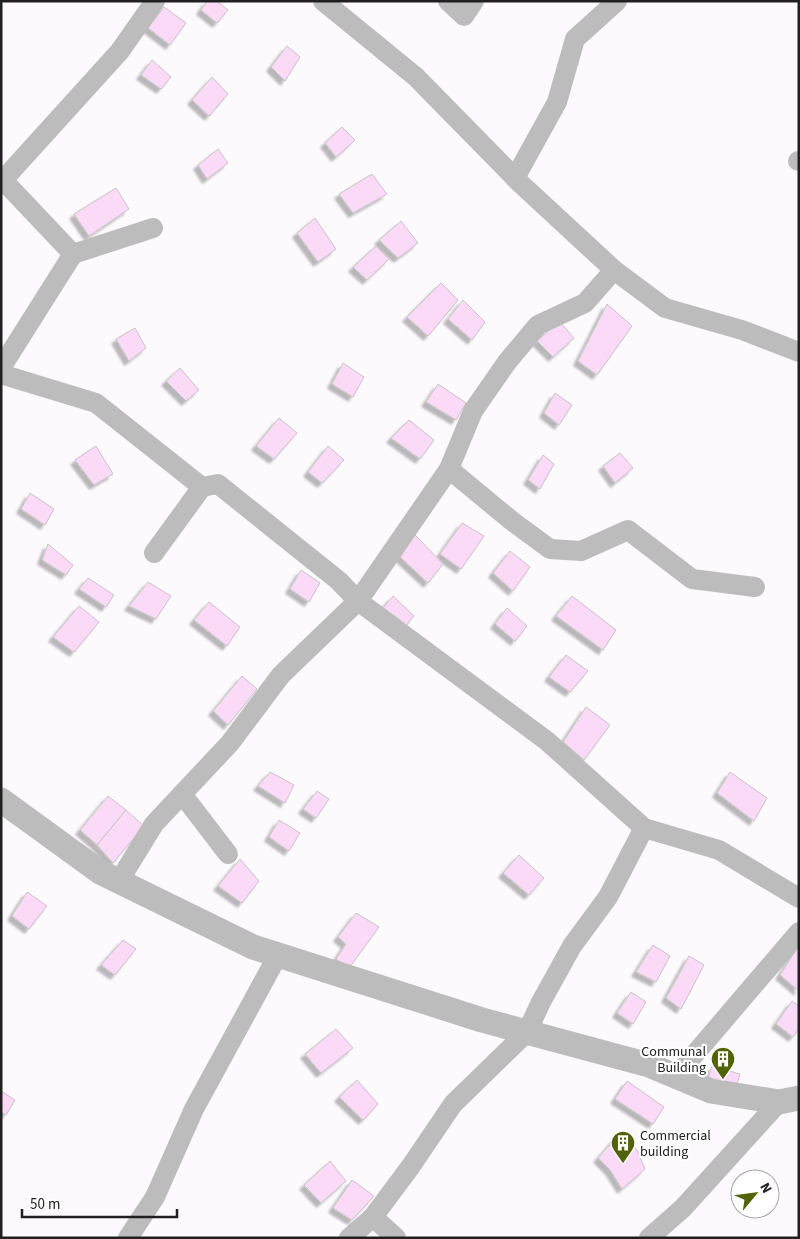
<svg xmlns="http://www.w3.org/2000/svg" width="800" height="1239" font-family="'Source Sans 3',sans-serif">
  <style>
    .building { fill: #fbdaf7; stroke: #c6c3c5; filter: url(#shadow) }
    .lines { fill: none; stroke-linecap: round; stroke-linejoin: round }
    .minor { stroke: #bdbcbc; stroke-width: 20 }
    .tertiary { stroke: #bdbcbc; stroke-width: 25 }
    .labels { text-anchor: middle; stroke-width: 4.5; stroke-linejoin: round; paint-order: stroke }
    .poi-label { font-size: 14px; fill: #212021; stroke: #fff; text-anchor: end }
  </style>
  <defs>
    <filter id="shadow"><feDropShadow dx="-4.5" dy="4.5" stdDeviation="1" flood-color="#0004"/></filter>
  </defs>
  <rect width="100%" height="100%" fill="#fcfafc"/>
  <g class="building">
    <polygon points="207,1 217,1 228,10 217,23 201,10"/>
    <polygon points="164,7 186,23 170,45 148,28"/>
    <polygon points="287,46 300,57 285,81 271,67"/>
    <polygon points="152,60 171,77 161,89 141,75"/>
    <polygon points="212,77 228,94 209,116 192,100"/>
    <polygon points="342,127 355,140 336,157 325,143"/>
    <polygon points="218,149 228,163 207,179 198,165"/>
    <polygon points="372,174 387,194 353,213 339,194"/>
    <polygon points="116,188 129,209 89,236 74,214"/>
    <polygon points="315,218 336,249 318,262 297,233"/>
    <polygon points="401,221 418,243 398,258 379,240"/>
    <polygon points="376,246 389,259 367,280 353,267"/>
    <polygon points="441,283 458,300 428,336 407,317"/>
    <polygon points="463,300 485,322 472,340 448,319"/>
    <polygon points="607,304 632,326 597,375 578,361"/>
    <polygon points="559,321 574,338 553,357 537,341"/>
    <polygon points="135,328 146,348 129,361 116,339"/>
    <polygon points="343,363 364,377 353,397 332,384"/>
    <polygon points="180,368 199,390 186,401 166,381"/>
    <polygon points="438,384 466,403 456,420 426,402"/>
    <polygon points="555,393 572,405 559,425 544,413"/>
    <polygon points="279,418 297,433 274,459 256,446"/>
    <polygon points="409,420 434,440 420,459 391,438"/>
    <polygon points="96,446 113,474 94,485 75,460"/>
    <polygon points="328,446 344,460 322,483 308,472"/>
    <polygon points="620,453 633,468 615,483 603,466"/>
    <polygon points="543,455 554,464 540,489 528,480"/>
    <polygon points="30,493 54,509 45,525 21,509"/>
    <polygon points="462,523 484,536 461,569 440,554"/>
    <polygon points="414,534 443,564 428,583 398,555"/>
    <polygon points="48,544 73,565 66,575 42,560"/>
    <polygon points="510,551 530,567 513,591 493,573"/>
    <polygon points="301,570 320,583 309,602 290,589"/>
    <polygon points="88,578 114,595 106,607 79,589"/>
    <polygon points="148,582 171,596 156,619 129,606"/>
    <polygon points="393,596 414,616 405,627 382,609"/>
    <polygon points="572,596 616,630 603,650 556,616"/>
    <polygon points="209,602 240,627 227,646 194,620"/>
    <polygon points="79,606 99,622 74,652 53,637"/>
    <polygon points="507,608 527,626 515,641 495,624"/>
    <polygon points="566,655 588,671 570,692 549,677"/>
    <polygon points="242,676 257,689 228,725 213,711"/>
    <polygon points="586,707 610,725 584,760 563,742"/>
    <polygon points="270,772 294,785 285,803 258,786"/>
    <polygon points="730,772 767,798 754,821 717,793"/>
    <polygon points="317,791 329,799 316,818 303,809"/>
    <polygon points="108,796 126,810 97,845 80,830"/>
    <polygon points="126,810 144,826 113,863 97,845"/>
    <polygon points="279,820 300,833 289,851 269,837"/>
    <polygon points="519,855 544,878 529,895 503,873"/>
    <polygon points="240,859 259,881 242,903 218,886"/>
    <polygon points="27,892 47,906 29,929 12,916"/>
    <polygon points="356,913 379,927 349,968 336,959 346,944 338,937"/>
    <polygon points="123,940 136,949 115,975 101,965"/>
    <polygon points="653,945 670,956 656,982 636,972"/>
    <polygon points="797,948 799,950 799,991 780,975"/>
    <polygon points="689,956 704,965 681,1009 666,998"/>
    <polygon points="631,992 646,1002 633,1024 617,1013"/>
    <polygon points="792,1001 799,1006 799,1029 793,1037 776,1024"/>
    <polygon points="336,1029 353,1048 321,1073 305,1054"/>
    <polygon points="712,1066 740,1074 734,1094 706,1086"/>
    <polygon points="357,1080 378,1104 363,1120 339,1097"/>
    <polygon points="627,1081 664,1107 653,1124 615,1099"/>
    <polygon points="1,1091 15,1100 6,1115 1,1112"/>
    <polygon points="618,1135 637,1150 645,1169 622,1189 610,1170 598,1158"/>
    <polygon points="330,1161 346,1181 321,1203 304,1185"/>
    <polygon points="352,1180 374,1196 352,1220 333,1208"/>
  </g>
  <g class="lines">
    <g class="minor">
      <polyline points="323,1 416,77 521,184 614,270 585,303 538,325 507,362 473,411 449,469"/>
      <polyline points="448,1 464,16 474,1"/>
      <polyline points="798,161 799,161"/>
      <polyline points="515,178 557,102 575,39 617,1"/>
      <polyline points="73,254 153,228"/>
      <polyline points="614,270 665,308 742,330 799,352"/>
      <polyline points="1,368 73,254 3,180 120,51 155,1"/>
      <polyline points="1,374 96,403 202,487"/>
      <polyline points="182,794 228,854"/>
      <polyline points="644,828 719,850 799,898"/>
      <polyline points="119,881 154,824 230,743 281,675 358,601 339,581 218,484 202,487 154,553"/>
      <polyline points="676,1076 799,932"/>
      <polyline points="128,1238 155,1197 194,1109 278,955"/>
      <polyline points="349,1238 373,1217"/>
      <polyline points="396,1238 373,1217 411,1166 453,1104 527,1032 541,1002 572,946 608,897 644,828 547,741 358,601 449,469 512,521 550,549 581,551 628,530 692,579 755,587"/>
      <polyline points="649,1238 683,1208 779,1102"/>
    </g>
    <polyline class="tertiary" points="1,800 100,872 253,947 482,1020 649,1065 711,1091 779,1102 799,1098"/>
  </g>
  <defs>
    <symbol id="building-pin" viewBox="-11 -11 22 30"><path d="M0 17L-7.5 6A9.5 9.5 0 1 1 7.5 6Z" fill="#526208" stroke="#fff"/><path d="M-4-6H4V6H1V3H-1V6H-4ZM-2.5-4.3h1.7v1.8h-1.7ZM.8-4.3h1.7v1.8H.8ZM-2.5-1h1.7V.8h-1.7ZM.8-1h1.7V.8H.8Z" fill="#fff"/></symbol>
  </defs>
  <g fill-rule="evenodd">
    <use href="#building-pin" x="709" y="1045" width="28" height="38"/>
    <use href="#building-pin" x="609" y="1129" width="28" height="38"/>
  </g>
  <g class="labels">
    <g class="poi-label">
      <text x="706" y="1056">Communal<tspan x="706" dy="16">Building</tspan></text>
      <text x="640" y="1140" text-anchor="start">Commercial<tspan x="640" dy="16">building</tspan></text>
    </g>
  </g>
  <rect width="800" height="1239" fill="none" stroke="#212021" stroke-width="5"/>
  <g transform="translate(755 1194) rotate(61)"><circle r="24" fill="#ffffff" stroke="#a6a6a6"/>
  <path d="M0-4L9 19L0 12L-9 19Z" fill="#526208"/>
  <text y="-8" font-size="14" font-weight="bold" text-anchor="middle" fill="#212021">N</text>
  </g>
  <path d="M22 1209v8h155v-8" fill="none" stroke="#212021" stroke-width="2.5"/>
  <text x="30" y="1209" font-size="15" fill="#212021" stroke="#ffffff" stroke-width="4" paint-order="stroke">50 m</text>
</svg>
